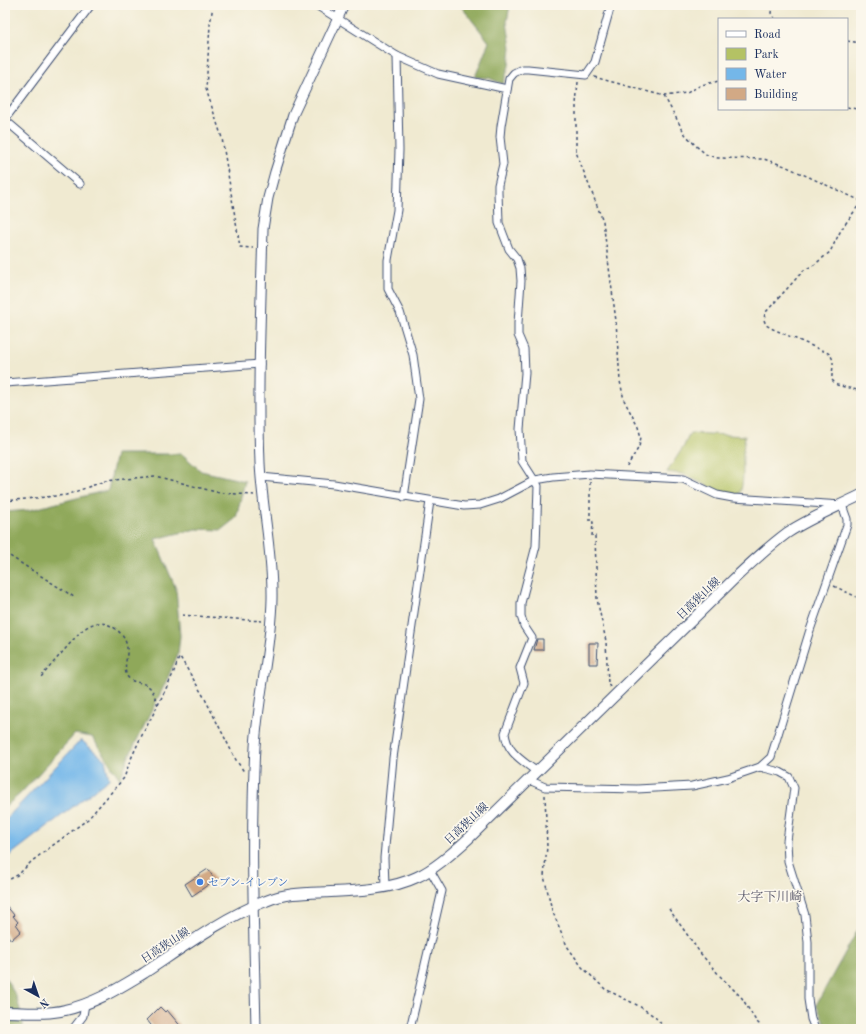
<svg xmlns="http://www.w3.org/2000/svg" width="866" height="1034" font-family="'Old Standard TT','Noto Serif JP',serif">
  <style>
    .green { fill: #b4c264; stroke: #687861 }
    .forest { fill: #8fa85a; stroke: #556c5c }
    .water { fill: #74b7e9; stroke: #4873a4 }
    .building { fill: #d2a985 }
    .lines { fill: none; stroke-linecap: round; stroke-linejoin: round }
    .minor-casing { stroke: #3b4b6f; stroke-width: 9 }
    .tertiary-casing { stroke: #3b4b6f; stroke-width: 11 }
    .secondary-casing { stroke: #3b4b6f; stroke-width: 12 }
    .path { stroke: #3b4b6f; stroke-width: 1.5; stroke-dasharray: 3 3; stroke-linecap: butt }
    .minor { stroke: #fff; stroke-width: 7 }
    .tertiary { stroke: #fff; stroke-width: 9 }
    .secondary { stroke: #fff; stroke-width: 10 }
    .shop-dot { fill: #3f7fe0; stroke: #fbf7ec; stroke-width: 1.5 }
    .labels { text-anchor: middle; stroke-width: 3.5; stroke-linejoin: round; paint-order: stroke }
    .street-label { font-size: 11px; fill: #1b2f5e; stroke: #fbf7ec }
    .shop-label { font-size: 11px; fill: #366cbe; stroke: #fbf7ec; text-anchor: start }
    .quarter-label { font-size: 13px; fill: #5b5a6c; stroke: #fbf7ec }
  </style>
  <rect width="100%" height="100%" fill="#fbf7ec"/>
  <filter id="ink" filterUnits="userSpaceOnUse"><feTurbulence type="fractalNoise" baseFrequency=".025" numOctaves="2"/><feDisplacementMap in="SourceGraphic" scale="8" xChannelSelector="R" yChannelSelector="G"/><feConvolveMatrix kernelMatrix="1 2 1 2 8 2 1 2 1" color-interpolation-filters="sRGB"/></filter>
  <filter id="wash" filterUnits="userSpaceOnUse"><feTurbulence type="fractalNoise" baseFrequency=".012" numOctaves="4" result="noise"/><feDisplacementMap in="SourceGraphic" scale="16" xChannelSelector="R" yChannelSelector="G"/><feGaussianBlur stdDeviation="0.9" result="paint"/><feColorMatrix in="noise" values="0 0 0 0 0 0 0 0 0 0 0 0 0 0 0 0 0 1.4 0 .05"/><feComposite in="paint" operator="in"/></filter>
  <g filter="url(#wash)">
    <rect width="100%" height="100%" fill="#f0ead1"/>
    <path class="green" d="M690 433 745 436C744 443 743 449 743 456 742 469 745 482 739 495L725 493 716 490 683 474 667 472 684 446Z"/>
    <g class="forest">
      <polygon points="460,5 510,5 507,22 511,48 509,66 503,84 489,78 475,77 489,42"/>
      <polygon points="116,454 182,454 201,471 245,481 236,518 221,530 196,529 155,539 176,589 180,636 178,654 165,684 128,758 120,779 92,737 75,734 21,793 5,807 5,512 30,510 108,490"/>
      <polygon points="861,924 861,1029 828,1029 816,1005"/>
      <polygon points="5,977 16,996 23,1019 23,1029 5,1029"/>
    </g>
    <polygon class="water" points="81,740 105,760 109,779 5,859 5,820"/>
    <g id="blocks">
      <g class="building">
        <polygon points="537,639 543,639 543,650 534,650"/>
        <polygon points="589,643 598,643 597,664 589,664"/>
        <polygon points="208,869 215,880 192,896 185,884"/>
        <polygon points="5,904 14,915 13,916 18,922 16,924 21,931 11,940 5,932"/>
        <polygon points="160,1007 165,1012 167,1010 183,1029 154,1029 147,1020"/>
      </g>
    </g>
  </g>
  <g filter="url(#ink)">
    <use href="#blocks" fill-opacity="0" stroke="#3b4b6f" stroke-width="1"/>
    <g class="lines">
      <defs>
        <g id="minor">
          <polyline points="316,5 397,56 438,74 507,89"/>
          <polyline points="397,56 399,150 397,210 388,260 388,289 400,312 413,355 419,399 404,497"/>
          <polyline points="5,119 91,5"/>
          <polyline points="5,120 80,184"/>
          <polyline points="5,383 260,364"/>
          <polyline points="261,477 334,484 464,506 480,505 499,499 535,480 553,477 590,474 683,479 717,495 733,498 842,505 847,519 847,525 809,633 771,757 760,767 728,778 692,786 637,789 545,787 529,780"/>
          <polyline points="760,767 780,772 789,777 794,788 787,841 788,861 805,915 808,942 808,999 811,1019 815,1029"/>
          <path d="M537 772C522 760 507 753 505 733L524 683 520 668 532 638 524 626 521 616V603L536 546 538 486 522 461 520 429 525 373 524 349 518 335V323L521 281 520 268 517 259 509 249 499 223 498 192V185L503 164 500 137 501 126 509 79 514 73 522 69H528L586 75 595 62 611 5"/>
          <polyline points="385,886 384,858 393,758 430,501"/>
          <polyline points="73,1029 83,1016 85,1004"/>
          <polyline points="410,1029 442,891 430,870"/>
        </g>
        <path id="tertiary" d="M256 1029C254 935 250 841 255 747 258 697 271 649 272 599 273 554 262 508 260 463 257 385 261 307 263 229L268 198 275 172 293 115 344 5"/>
        <path id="secondary" d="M5 1012C25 1012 46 1015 65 1010 94 1004 119 988 144 973 182 948 224 917 266 901 287 892 309 893 331 892 359 891 392 889 417 877 436 868 452 853 468 839L734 579C751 563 768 547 787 533 810 518 837 507 861 495"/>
      </defs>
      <use href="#minor" class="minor-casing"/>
      <use href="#tertiary" class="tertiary-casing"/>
      <use href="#secondary" class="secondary-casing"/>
      <g class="path">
        <polyline points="213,5 210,25 206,89 222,138 240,247 253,248"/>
        <polyline points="772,5 771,13 775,19"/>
        <polyline points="847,41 861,43"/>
        <polyline points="594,77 664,96 687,93 701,85 719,81"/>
        <polyline points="578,82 576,104 576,152 603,221 616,321 620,381 624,400 638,427 641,437 639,447 626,468"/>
        <polyline points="664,96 685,134 696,146 707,155 718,158 764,159 785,166 861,201"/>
        <polyline points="847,107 861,110"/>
        <path d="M861 202 841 230 830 252 814 265 804 270 765 313 764 320 766 325 773 329 828 353C837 360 831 370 832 380L837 385 861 391"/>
        <polyline points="590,482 590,522 593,522 592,536 595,536 597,599 606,641 608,684 610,687"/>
        <polyline points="5,501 66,495 105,481 155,476 220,493 254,495"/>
        <polyline points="5,553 74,597"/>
        <polyline points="834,586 861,599"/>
        <polyline points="182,615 262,621"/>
        <polyline points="158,705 173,674 179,658 180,657 204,697 236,760 245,773"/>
        <polyline points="545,795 547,847 544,876 552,910 567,946 582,967 605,989 639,1006 654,1016 666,1029"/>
        <path d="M5 882 19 874 32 861 88 819 124 778 130 761 140 739 158 705C155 699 154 690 148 686 141 681 132 684 127 676 123 668 128 657 127 648 126 634 111 622 97 623 91 624 85 628 80 632L40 678"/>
        <polyline points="669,909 701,954 720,976 742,998 756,1021 764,1029"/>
      </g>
      <use href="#minor" class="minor"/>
      <use href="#tertiary" class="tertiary"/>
      <use href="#secondary" class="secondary"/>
    </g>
  </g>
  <circle class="shop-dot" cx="200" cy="882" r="4"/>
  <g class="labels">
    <g class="street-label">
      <text transform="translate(698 598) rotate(-44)" y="4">日高狭山線</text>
      <text transform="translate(466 823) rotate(-43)" y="4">日高狭山線</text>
      <text transform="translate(165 945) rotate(-33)" y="4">日高狭山線</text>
    </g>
    <g class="shop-label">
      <text x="208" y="886">セブン-イレブン</text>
    </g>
    <g class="quarter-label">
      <text x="770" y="901">大字下川崎</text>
    </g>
  </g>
  <rect width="866" height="1034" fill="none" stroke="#fbf7ec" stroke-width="20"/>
  <rect x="718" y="18" width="130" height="92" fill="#fbf7ec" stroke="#a1a7b3"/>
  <rect x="726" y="31" width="20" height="6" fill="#ffffff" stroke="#a1a7b3"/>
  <text x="754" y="38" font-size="12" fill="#1b2f5e">Road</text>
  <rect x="726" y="48" width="20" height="12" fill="#b4c264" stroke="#a1a7b3"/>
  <text x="754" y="58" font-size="12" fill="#1b2f5e">Park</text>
  <rect x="726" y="68" width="20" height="12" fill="#74b7e9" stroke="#a1a7b3"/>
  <text x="754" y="78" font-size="12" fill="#1b2f5e">Water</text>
  <rect x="726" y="88" width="20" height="12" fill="#d2a985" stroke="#a1a7b3"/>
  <text x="754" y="98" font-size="12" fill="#1b2f5e">Building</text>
  <g transform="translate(38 996) rotate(140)" stroke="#fbf7ec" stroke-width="3" paint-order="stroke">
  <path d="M0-3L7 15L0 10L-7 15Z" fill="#1b2f5e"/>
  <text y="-6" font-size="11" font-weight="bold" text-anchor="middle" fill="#1b2f5e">N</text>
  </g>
</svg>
